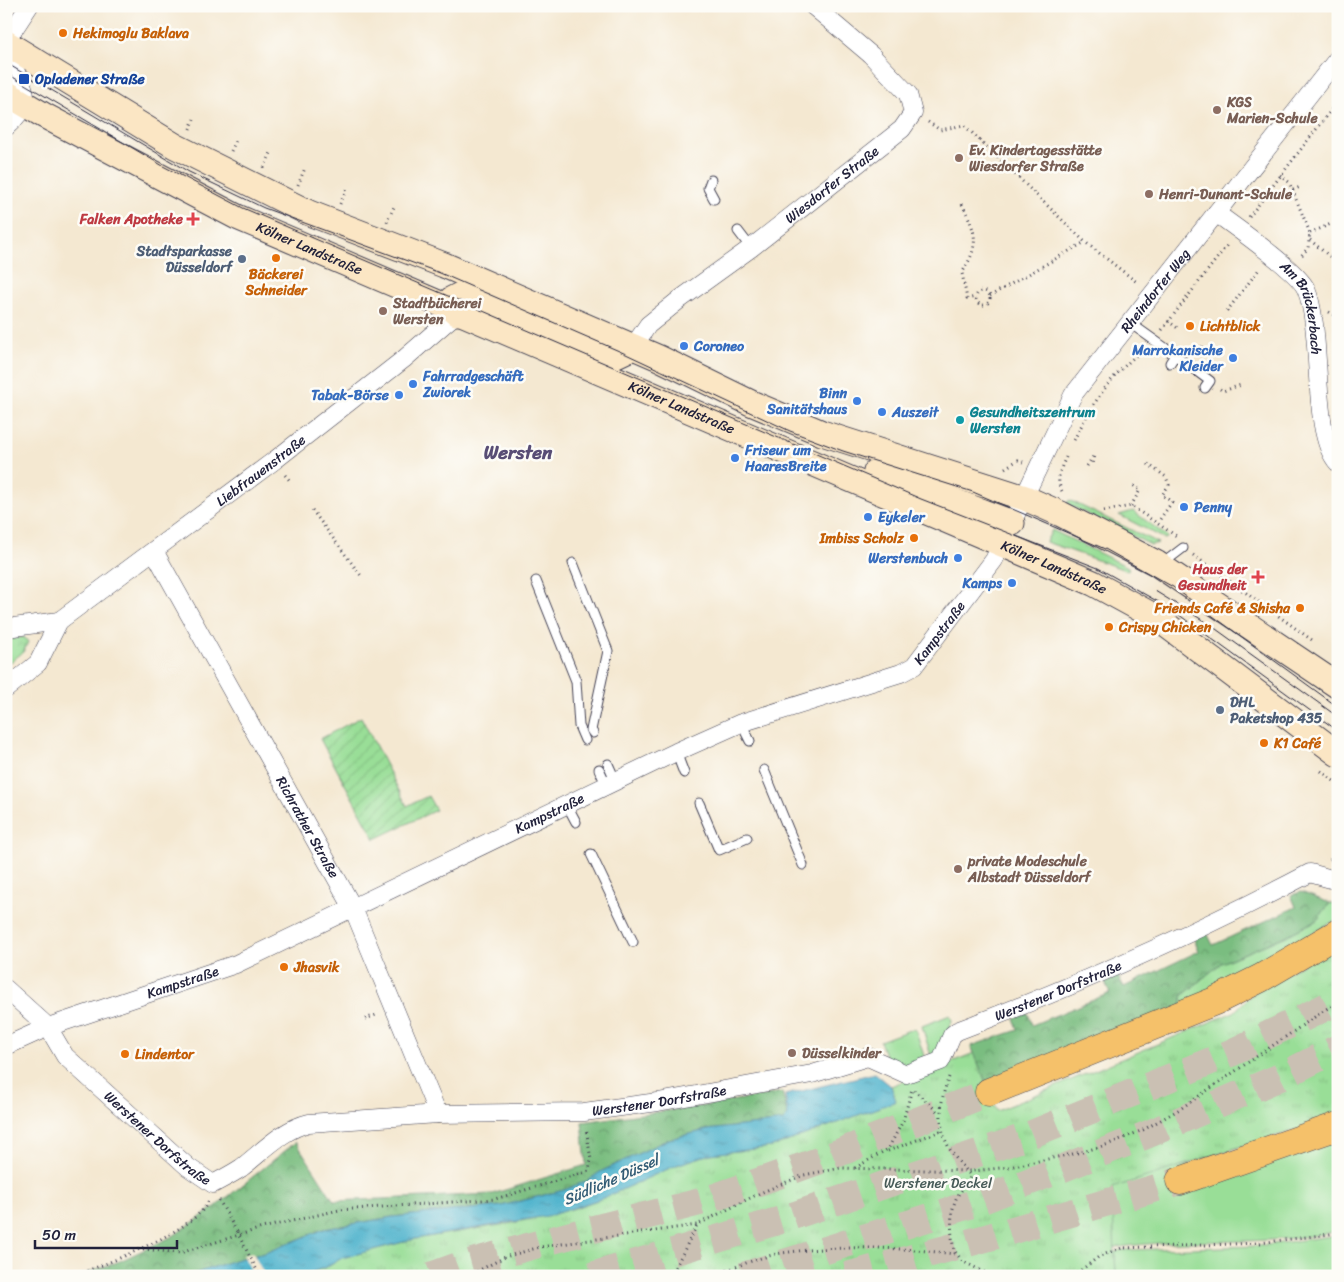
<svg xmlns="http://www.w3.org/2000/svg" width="1344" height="1282" font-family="Sriracha,sans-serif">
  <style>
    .grass { fill: #99de97; stroke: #5e8069 }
    .forest { fill: url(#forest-crowns); stroke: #4e705e }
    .park { fill: url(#park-tufts); stroke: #5e8069 }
    .garden { fill: url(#garden-furrows); stroke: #5e8069 }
    .water { fill: url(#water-ripples); stroke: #386a84 }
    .pier { fill: #f4e8d1 }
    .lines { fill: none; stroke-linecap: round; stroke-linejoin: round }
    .motorway-tunnel { stroke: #cac0b3; stroke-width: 28; stroke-dasharray: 28 14; stroke-linecap: butt }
    .service-casing { stroke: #424052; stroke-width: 11 }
    .minor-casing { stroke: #424052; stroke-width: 19 }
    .secondary-casing { stroke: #424052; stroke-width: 27 }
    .motorway-casing { stroke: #424052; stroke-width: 29 }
    .path { stroke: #424052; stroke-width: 3; stroke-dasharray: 1 4; stroke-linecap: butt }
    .service { stroke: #fff; stroke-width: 9 }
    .minor { stroke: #fff; stroke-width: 18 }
    .secondary { stroke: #fbe6c4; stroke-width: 25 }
    .motorway { stroke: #f5c16b; stroke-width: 28 }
    .tram { stroke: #22223b; stroke-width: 1 }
    .path-bridge { stroke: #424052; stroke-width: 3; stroke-dasharray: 1 4; stroke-linecap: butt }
    .food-dot { fill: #e8710a; stroke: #fdfcf7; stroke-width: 2 }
    .transit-dot { fill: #1a4fb4; stroke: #fdfcf7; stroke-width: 2 }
    .education-dot { fill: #8d6e63; stroke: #fdfcf7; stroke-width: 2 }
    .health-dot { fill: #e0444e; stroke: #fdfcf7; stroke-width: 2 }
    .service-dot { fill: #5c6f8a; stroke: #fdfcf7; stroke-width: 2 }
    .shop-dot { fill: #3f7fe0; stroke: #fdfcf7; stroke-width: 2 }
    .culture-dot { fill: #0f9aa8; stroke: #fdfcf7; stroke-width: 2 }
    .labels { text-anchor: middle; stroke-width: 5; stroke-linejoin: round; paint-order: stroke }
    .food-label { font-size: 14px; font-weight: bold; fill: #c56008; stroke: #fdfcf7; text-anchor: start }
    .transit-label { font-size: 14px; font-weight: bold; fill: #164399; stroke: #fdfcf7; text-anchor: start }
    .education-label { font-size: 14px; font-weight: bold; fill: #785e54; stroke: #fdfcf7; text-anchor: start }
    .street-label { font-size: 14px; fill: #22223b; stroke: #fdfcf7 }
    .health-label { font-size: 14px; font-weight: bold; fill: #be3a42; stroke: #fdfcf7; text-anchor: end }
    .service-label { font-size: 14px; font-weight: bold; fill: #4e5e75; stroke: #fdfcf7; text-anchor: end }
    .shop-label { font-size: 14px; font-weight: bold; fill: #366cbe; stroke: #fdfcf7; text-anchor: start }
    .culture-label { font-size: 14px; font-weight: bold; fill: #0d838f; stroke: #fdfcf7; text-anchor: start }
    .park-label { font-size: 14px; fill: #465a57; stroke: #fdfcf7 }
    .water-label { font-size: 15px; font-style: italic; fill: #335c75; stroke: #fdfcf7 }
    .district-label { font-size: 19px; font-weight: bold; fill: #584d75; stroke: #fdfcf7 }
  </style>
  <defs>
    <pattern id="forest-crowns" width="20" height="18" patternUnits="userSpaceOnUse" patternTransform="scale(1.25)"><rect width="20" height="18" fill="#7abd80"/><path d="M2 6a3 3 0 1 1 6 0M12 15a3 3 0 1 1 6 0" fill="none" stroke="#64996a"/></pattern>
    <pattern id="park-tufts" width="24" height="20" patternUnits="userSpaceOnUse" patternTransform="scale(1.25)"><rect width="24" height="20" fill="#99de97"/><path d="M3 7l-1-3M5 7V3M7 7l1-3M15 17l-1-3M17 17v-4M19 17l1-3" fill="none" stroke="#84be83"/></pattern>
    <pattern id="garden-furrows" width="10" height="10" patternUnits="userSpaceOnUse" patternTransform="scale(1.25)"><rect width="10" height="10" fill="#99de97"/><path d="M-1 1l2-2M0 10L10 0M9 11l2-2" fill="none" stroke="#84be83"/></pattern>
    <pattern id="water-ripples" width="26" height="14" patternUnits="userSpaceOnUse" patternTransform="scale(1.25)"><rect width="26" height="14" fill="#4db2cc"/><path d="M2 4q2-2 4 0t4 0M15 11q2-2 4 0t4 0" fill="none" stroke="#4090a7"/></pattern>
  </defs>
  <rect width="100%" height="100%" fill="#fdfcf7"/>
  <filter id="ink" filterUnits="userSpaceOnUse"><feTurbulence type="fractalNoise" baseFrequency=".02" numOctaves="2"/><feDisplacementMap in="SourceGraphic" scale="10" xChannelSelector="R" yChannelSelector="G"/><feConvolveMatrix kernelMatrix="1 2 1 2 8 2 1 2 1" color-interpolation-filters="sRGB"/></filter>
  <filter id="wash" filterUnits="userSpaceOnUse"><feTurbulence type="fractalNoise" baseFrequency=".0096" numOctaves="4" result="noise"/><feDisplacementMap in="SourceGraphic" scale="20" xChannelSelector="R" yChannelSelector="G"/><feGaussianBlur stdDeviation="1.12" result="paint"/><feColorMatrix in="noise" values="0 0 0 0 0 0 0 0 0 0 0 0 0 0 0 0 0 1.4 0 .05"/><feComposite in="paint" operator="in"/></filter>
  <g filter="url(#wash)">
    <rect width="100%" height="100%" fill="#f4e8d1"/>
    <g class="grass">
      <polygon points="1069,500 1158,543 1151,545 1067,504"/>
      <polygon points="1133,511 1168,537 1165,539 1119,515"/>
      <polygon points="1052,530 1128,567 1129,570 1128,571 1046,542"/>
      <polygon points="1330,903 1338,905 1338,919 1182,1007 1182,996 1221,963 1286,936 1317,920"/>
      <polygon points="950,1015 952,1021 939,1054 931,1056 922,1026"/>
      <polygon points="915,1028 925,1059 902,1066 886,1058 880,1041"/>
      <path d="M1338 1136V1231C1264 1248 1188 1236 1113 1248L1067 1188 1261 1140 1176 1168Z"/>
      <polygon points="1338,1235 1338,1276 1116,1276 1115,1252 1122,1250 1259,1246"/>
    </g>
    <g class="forest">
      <polygon points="1301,892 1330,903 1317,920 1286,936 1221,963 1182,996 1182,1007 987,1085 971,1046 1018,1030 1014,1018 1028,1013 1032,1025 1110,993 1103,978 1116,972 1124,987 1199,951 1193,936 1206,931 1213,945 1296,907 1291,895"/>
      <polygon points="782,1092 788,1115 784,1121 707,1130 669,1139 600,1172 587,1181 564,1190 501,1206 392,1217 324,1229 265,1253 238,1259 187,1276 80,1276 120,1261 173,1236 215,1207 296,1142 334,1201 492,1194 586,1165 582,1122 702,1106"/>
    </g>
    <g class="park">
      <polygon points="24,637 28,642 23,652 6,666 6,640"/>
      <polygon points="1338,944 1338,1119 1261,1140 1112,1188 1116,1276 301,1276 329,1266 341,1258 415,1239 513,1223 572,1209 603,1198 679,1164 710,1154 772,1147 896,1101 891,1086 974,1053 997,1111 1234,1012 1255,991"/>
    </g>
    <polygon class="garden" points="361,717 407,806 428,796 436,810 375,839 320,739"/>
    <polygon class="water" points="875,1073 891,1086 896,1101 772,1147 710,1154 679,1164 603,1198 552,1215 415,1239 342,1258 329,1266 301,1276 187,1276 238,1259 265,1253 324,1229 392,1217 501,1206 564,1190 587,1181 600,1172 669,1139 707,1130 784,1121 788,1115 785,1095"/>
    <polygon class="pier" points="253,1253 265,1276 254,1276 243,1255"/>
  </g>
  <g filter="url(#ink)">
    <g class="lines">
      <g class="motorway-tunnel">
        <polyline points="431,1276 458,1266 582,1232 704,1201 821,1160 989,1092"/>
        <polyline points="592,1276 781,1220 1022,1138 1233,1052 1338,1001"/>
        <polyline points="743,1276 975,1203 1144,1136 1278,1078 1338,1048"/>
        <polyline points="847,1276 986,1238 1180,1181"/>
      </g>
      <defs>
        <g id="service">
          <polyline points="711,180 708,188 714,199"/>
          <polyline points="738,231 751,248"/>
          <polyline points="1130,323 1175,355 1170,363"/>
          <polyline points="1175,355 1210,381 1205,388"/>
          <polyline points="1161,562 1166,561 1183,548"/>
          <polyline points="573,563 608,651 591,730 593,733"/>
          <polyline points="536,581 576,681 579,726 585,740"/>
          <polyline points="741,723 750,741"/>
          <polyline points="676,752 684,773"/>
          <polyline points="608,764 616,782"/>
          <polyline points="599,769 607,786"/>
          <polyline points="764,770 803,865"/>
          <polyline points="699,803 719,850 747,838"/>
          <polyline points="567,805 576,822"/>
          <polyline points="591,854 633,942"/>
        </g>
        <g id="minor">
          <polyline points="6,41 29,6"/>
          <path d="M6 54C22 87 39 98 6 127"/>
          <path id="s1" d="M1216 213C1235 227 1298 271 1306 289 1324 332 1310 433 1338 463"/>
          <path id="s2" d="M633 347 648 325 679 300 751 248 902 129 913 113 908 94 871 55 813 6"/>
          <path id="s3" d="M154 551 353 908 438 1114"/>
          <polyline points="6,628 59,621"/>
          <path id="s4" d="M6 689 38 663 59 621 275 460 404 359 457 313"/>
          <path id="s5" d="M6 989 48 1027 65 1056 188 1167 213 1184C222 1179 232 1174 241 1168 262 1152 283 1129 309 1123L438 1114 584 1112 658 1102 812 1074 868 1057 906 1074 941 1061 952 1035 957 1031C1078 985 1196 933 1310 873L1338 881"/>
          <path id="s6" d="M6 1046 48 1027 236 964 676 752 741 723 901 673 914 666 994 560 1073 395 1338 58"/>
        </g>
        <g id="secondary">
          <polyline points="6,43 175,146 309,213 444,265 659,358 751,403 822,433 1025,498 1061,514 1156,563 1338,686"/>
          <path id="s7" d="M6 93 45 116 237 217 1093 583 1157 618 1338 754"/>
          <polyline points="457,313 451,306 452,299 460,295 466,295 593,352 614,356 633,347"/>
          <polyline points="876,472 1012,523"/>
        </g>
        <g id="motorway">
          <polyline points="989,1092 1215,1001 1261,978 1338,933"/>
          <polyline points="1180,1181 1338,1126"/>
        </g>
      </defs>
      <use href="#service" class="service-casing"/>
      <use href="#minor" class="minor-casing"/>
      <use href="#secondary" class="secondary-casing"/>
      <use href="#motorway" class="motorway-casing"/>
      <g class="path">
        <polyline points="928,122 940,130 964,125 1085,242 1138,283"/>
        <polyline points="190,129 194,119"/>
        <polyline points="231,151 237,138"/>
        <polyline points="264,168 271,153"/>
        <polyline points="1280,175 1289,182 1310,233 1308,248 1301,256"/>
        <polyline points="298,185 305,168"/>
        <polyline points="1293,190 1300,187"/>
        <polyline points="340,204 348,186"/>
        <path d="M962 204C977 234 980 244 962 273L967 299 976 297"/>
        <polyline points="1249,217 1338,101"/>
        <polyline points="387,222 394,207"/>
        <polyline points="1310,233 1331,224"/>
        <polyline points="1310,240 1334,260"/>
        <circle cx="983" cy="298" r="7"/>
        <polyline points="990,296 1085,242"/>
        <polyline points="1227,311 1260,268"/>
        <polyline points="1329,312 1338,317"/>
        <polyline points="1168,321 1179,329"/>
        <polyline points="1162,330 1228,244"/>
        <polyline points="1196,355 1203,345"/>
        <polyline points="1220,389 1223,391 1241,385"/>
        <path d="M1074 440C1094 401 1109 377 1144 349"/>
        <polyline points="1148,464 1166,477 1169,485 1162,495 1172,502 1158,522"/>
        <polyline points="1087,466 1094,455 1092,464"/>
        <polyline points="1005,468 1018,460 1023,462"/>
        <polyline points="285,475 291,482"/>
        <path d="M1062 491C1055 479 1061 468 1066 457"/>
        <polyline points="1131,506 1140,490 1131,484"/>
        <polyline points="312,510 362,577"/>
        <polyline points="1104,511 1131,506 1178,537"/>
        <polyline points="1193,555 1312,640"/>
        <polyline points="1321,771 1338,784"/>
        <polyline points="1330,860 1338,854"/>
        <polyline points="365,1019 379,1014"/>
        <path d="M949 1077C939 1102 936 1130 953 1154 958 1162 965 1168 970 1175 969 1184 962 1188 958 1195 949 1210 951 1235 954 1250L962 1261 992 1276"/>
        <polyline points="914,1090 939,1113"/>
        <polyline points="888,1151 943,1130"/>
        <polyline points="855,1168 888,1149 903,1121 912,1089"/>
        <polyline points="219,1200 237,1232"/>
        <polyline points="143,1249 180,1253 262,1228 339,1210 495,1199 589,1171 591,1160 586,1128"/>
        <path d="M73 1276C101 1266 198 1230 208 1201"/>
        <polyline points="468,1276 505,1257 540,1247 697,1225 760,1193 804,1175 840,1168 973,1171 1009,1167 1082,1152 1109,1144 1143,1130 1180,1109 1338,1001"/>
        <polyline points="671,1276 697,1225"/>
        <path d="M713 1276C735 1267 759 1257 782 1253 839 1245 898 1247 955 1254"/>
        <polyline points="1073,1276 1100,1256 1122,1248 1259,1243 1338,1233"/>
      </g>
      <use href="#service" class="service"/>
      <use href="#minor" class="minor"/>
      <use href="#secondary" class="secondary"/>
      <use href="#motorway" class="motorway"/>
      <g class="tram">
        <polyline points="6,63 189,172 264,208 440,273 626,354 790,431 843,451 973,492 1105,549 1173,587 1338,707"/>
        <polyline points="6,73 163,166 243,208 921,499 1098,568 1171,609 1338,731"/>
        <polyline points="1155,591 1209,624 1338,717"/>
      </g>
      <polyline class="path-bridge" points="237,1232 260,1276"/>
    </g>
  </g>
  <g class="food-dot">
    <circle cx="63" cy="33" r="5"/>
    <circle cx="276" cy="258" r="5"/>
    <circle cx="1190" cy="326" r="5"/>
    <circle cx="914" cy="538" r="5"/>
    <circle cx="1300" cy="608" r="5"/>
    <circle cx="1109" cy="627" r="5"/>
    <circle cx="1264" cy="743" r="5"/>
    <circle cx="284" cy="967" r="5"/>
    <circle cx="125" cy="1054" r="5"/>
  </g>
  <rect class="transit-dot" x="18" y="73" width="12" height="12" rx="2.5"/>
  <g class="education-dot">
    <circle cx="1217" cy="110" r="5"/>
    <circle cx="959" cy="158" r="5"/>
    <circle cx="1149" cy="194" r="5"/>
    <circle cx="383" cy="311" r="5"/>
    <circle cx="958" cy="869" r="5"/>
    <circle cx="792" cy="1053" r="5"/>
  </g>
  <g class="health-dot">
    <path d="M190.5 211.5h5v5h5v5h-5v5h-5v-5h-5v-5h5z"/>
    <path d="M1255.5 569.5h5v5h5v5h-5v5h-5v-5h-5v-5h5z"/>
  </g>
  <g class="service-dot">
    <circle cx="242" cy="259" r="5"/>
    <circle cx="1220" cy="710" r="5"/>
  </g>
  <g class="shop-dot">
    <circle cx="684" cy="346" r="5"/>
    <circle cx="1233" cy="358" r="5"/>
    <circle cx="413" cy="384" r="5"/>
    <circle cx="399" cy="395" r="5"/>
    <circle cx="857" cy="401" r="5"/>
    <circle cx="882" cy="412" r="5"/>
    <circle cx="735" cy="458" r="5"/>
    <circle cx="1184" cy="507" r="5"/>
    <circle cx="868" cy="517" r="5"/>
    <circle cx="958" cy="558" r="5"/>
    <circle cx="1012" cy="583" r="5"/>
  </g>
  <circle class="culture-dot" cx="960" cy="420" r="5"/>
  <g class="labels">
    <g class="food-label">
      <text x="73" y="38">Hekimoglu Baklava</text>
      <text x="276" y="279" text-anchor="middle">Bäckerei<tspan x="276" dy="16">Schneider</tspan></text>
      <text x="1200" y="331">Lichtblick</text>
      <text x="904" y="543" text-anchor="end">Imbiss Scholz</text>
      <text x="1290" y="613" text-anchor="end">Friends Café &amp; Shisha</text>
      <text x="1119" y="632">Crispy Chicken</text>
      <text x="1274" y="748">K1 Café</text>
      <text x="294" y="972">Jhasvik</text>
      <text x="135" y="1059">Lindentor</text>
    </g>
    <g class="transit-label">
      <text x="35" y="84">Opladener Straße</text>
    </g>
    <g class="education-label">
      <text x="1227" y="107">KGS<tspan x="1227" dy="16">Marien-Schule</tspan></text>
      <text x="969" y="155">Ev. Kindertagesstätte<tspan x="969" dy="16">Wiesdorfer Straße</tspan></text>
      <text x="1159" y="199">Henri-Dunant-Schule</text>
      <text x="393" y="308">Stadtbücherei<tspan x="393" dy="16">Wersten</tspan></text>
      <text x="968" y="866">private Modeschule<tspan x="968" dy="16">Albstadt Düsseldorf</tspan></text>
      <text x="802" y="1058">Düsselkinder</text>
    </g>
    <g class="street-label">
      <text dy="5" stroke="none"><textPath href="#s2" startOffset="258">Wiesdorfer Straße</textPath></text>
      <text dy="5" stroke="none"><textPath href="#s7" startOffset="341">Kölner Landstraße</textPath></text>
      <text dy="5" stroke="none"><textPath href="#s6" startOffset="1435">Rheindorfer Weg</textPath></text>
      <text dy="5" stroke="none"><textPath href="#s1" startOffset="134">Am Brückerbach</textPath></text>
      <text dy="5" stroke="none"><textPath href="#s7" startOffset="746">Kölner Landstraße</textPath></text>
      <text dy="5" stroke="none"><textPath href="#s4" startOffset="340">Liebfrauenstraße</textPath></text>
      <text dy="5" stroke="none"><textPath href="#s7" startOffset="1151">Kölner Landstraße</textPath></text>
      <text dy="5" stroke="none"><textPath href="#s6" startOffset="1028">Kampstraße</textPath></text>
      <text dy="5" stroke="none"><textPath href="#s6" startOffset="592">Kampstraße</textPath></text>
      <text dy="5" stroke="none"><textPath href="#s3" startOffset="316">Richrather Straße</textPath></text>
      <text dy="5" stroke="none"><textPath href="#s6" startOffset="188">Kampstraße</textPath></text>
      <text dy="5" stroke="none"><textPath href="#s5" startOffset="1188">Werstener Dorfstraße</textPath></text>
      <text dy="5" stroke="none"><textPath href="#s5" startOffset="752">Werstener Dorfstraße</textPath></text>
      <text dy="5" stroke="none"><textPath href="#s5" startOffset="214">Werstener Dorfstraße</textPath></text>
    </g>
    <g class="health-label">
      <text x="183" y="224">Falken Apotheke</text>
      <text x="1247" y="574">Haus der<tspan x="1247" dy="16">Gesundheit</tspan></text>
    </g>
    <g class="service-label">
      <text x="232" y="256">Stadtsparkasse<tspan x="232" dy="16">Düsseldorf</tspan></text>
      <text x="1230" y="707" text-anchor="start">DHL<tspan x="1230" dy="16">Paketshop 435</tspan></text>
    </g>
    <g class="shop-label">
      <text x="694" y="351">Coroneo</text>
      <text x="1223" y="355" text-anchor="end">Marrokanische<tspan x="1223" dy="16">Kleider</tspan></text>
      <text x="423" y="381">Fahrradgeschäft<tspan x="423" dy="16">Zwiorek</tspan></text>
      <text x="847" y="398" text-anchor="end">Binn<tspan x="847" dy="16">Sanitätshaus</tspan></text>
      <text x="389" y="400" text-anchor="end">Tabak-Börse</text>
      <text x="892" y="417">Auszeit</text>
      <text x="745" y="455">Friseur um<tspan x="745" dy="16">HaaresBreite</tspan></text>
      <text x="1194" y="512">Penny</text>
      <text x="878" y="522">Eykeler</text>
      <text x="948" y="563" text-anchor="end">Werstenbuch</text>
      <text x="1002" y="588" text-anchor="end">Kamps</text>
    </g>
    <g class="culture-label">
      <text x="970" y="417">Gesundheitszentrum<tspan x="970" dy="16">Wersten</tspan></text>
    </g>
    <g class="park-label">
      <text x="938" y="1188">Werstener Deckel</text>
    </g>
    <g class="water-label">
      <text transform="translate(611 1180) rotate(-24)" y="5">Südliche Düssel</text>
    </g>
    <g class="district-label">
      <text x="518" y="459">Wersten</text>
    </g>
  </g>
  <rect width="1344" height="1282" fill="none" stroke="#fdfcf7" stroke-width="25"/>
  <path d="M35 1240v8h142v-8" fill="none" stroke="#22223b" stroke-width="2.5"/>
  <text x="42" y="1240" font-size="15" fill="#22223b" stroke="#fdfcf7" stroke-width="4" paint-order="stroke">50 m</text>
</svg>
